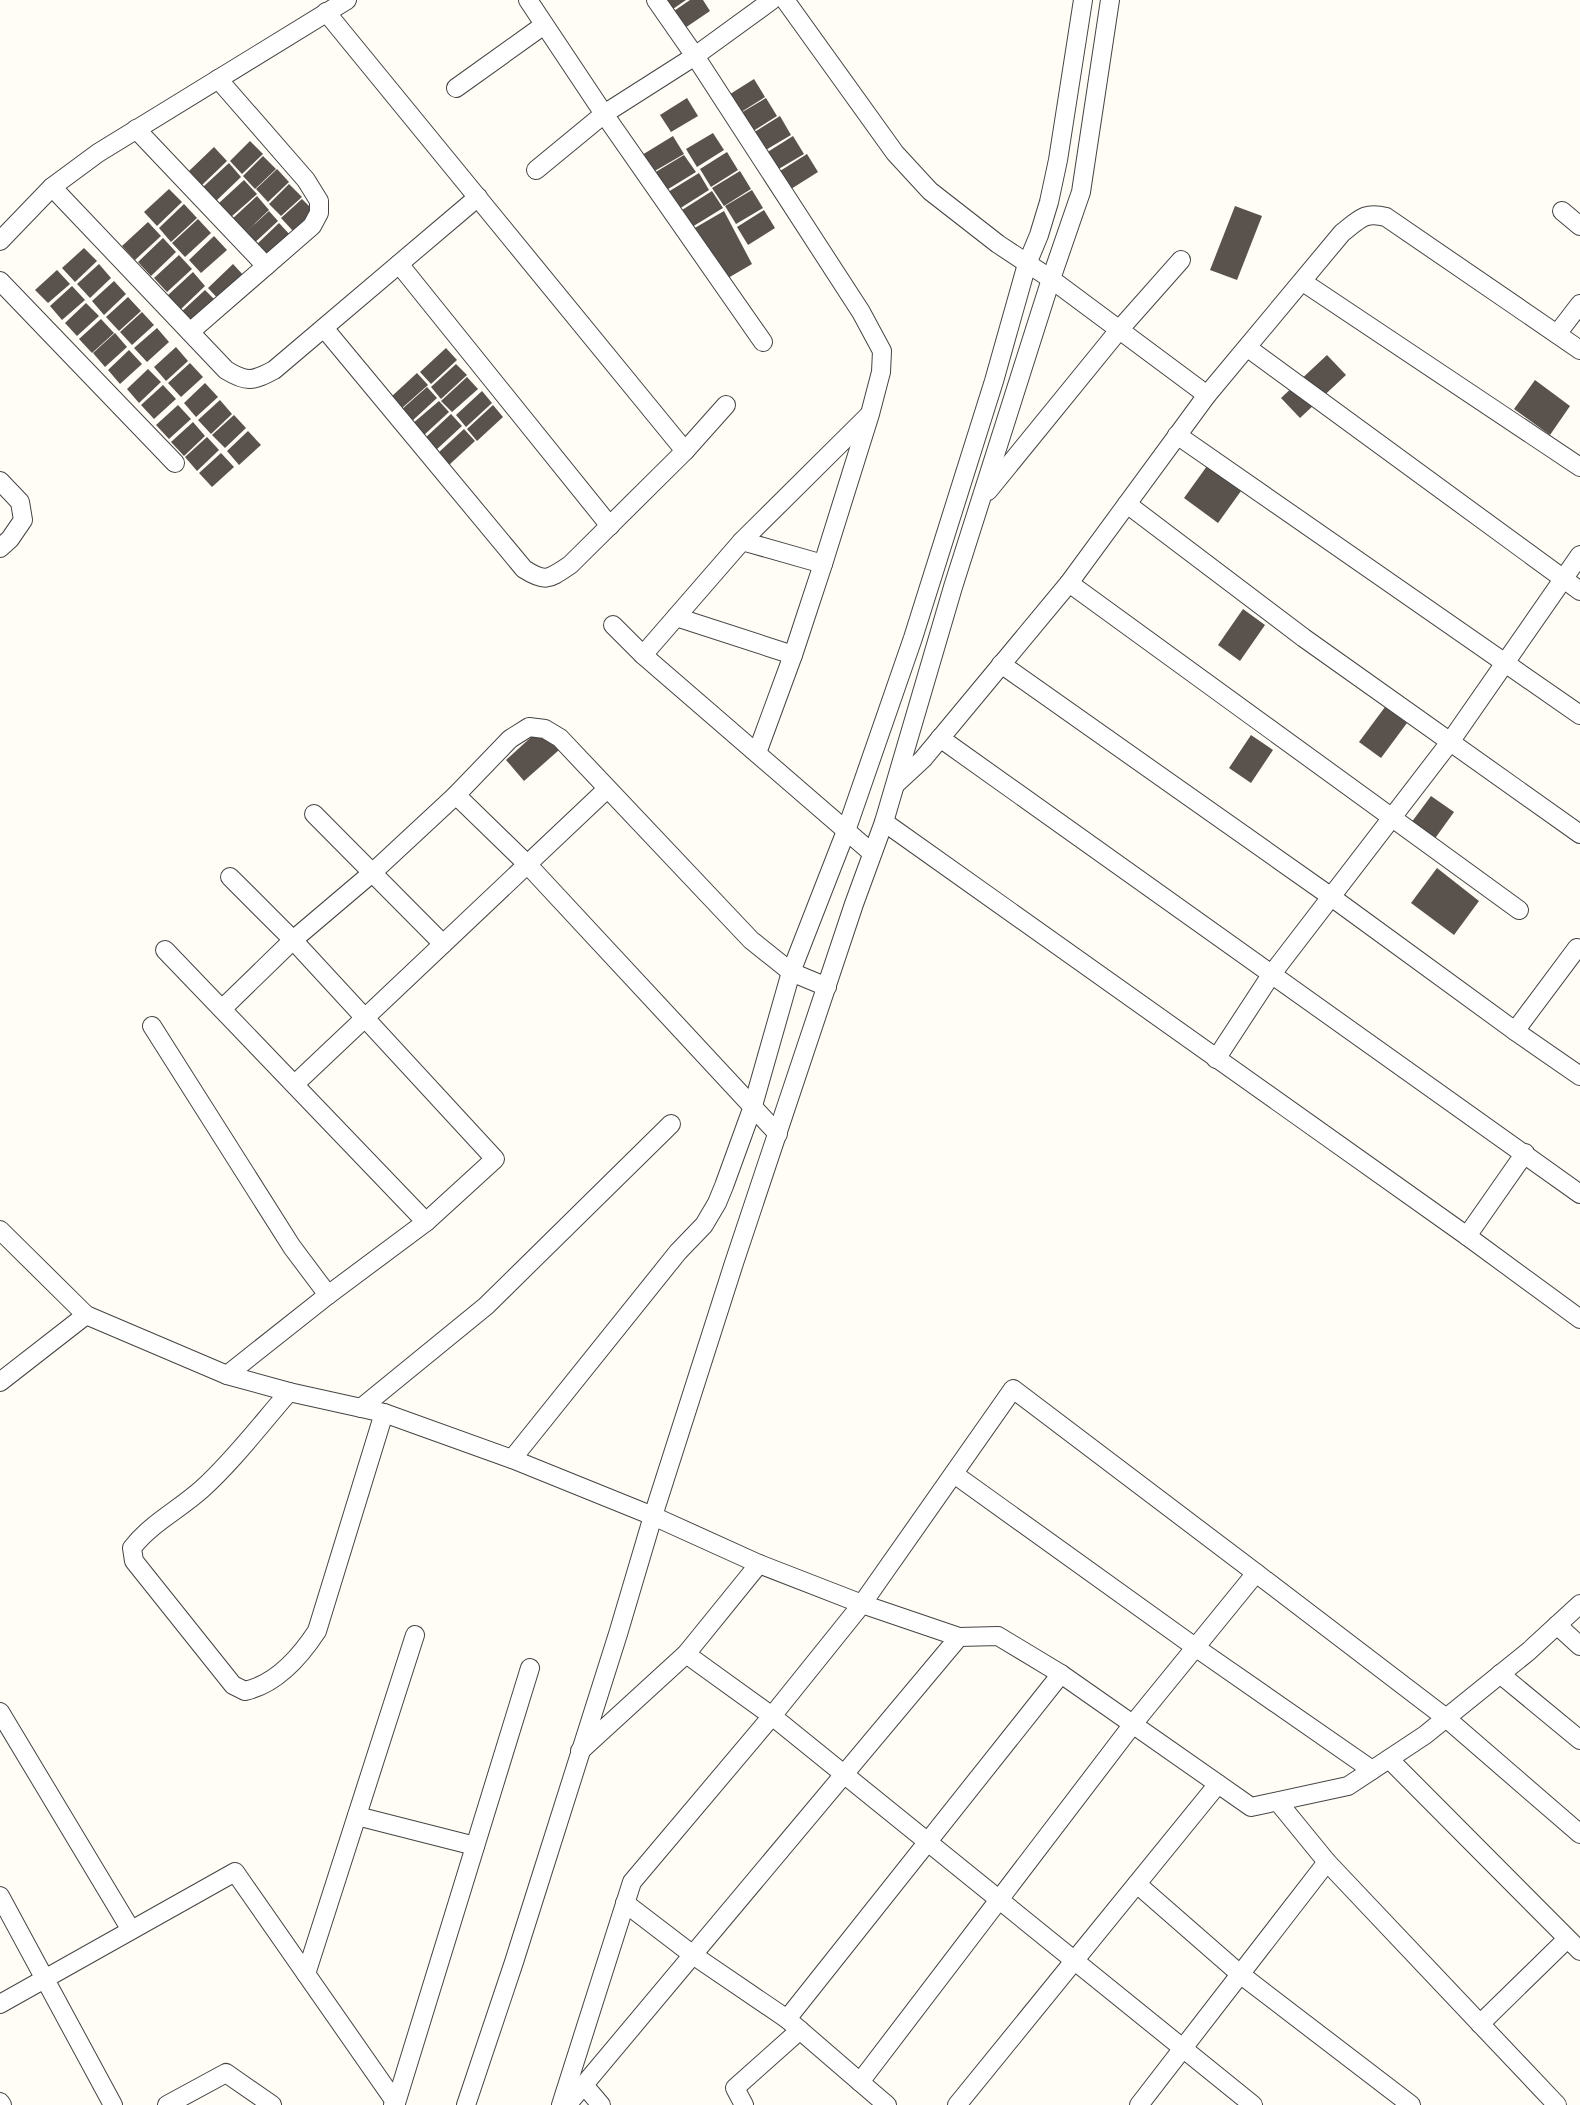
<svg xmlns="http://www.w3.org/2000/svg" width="1580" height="2105" font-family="Spectral,serif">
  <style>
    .building { fill: #5a524d }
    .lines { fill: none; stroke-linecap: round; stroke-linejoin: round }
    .street-casing { stroke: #444; stroke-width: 20 }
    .street { stroke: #fff; stroke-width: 18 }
  </style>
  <rect width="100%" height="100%" fill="#fffdf5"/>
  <g class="building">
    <polygon points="662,0 686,0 670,11"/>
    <polygon points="690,0 703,0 710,11 682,30 671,13"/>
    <polygon points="754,79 765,97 738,114 727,96"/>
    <polygon points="687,98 698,116 671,132 660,115"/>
    <polygon points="766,98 777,116 750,133 739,114"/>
    <polygon points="780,116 791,135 764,151 753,133"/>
    <polygon points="713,133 724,150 697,167 686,149"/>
    <polygon points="673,136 684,154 653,172 642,155"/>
    <polygon points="793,136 804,154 777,170 766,153"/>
    <polygon points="250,141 263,154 242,174 230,161"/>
    <polygon points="214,147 227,161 202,185 189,171"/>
    <polygon points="727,152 738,170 711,187 700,169"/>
    <polygon points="807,154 818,172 791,189 780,171"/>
    <polygon points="684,155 696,172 665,191 654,173"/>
    <polygon points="263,156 276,169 255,189 243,176"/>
    <polygon points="229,163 241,177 216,201 203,187"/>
    <polygon points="277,169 289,182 268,202 256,189"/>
    <polygon points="740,171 751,189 724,206 712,188"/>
    <polygon points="699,173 709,190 679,209 668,192"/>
    <polygon points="244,180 257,194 231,217 219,203"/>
    <polygon points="289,184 302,197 281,216 269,204"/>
    <polygon points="169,189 182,202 157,226 144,212"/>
    <polygon points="752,190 763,208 736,224 725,206"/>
    <polygon points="712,191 723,208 692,227 682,210"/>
    <polygon points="257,196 269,210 246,232 269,211 278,221 252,245 231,220"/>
    <polygon points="302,199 314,211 293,231 281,218"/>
    <polygon points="184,204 197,218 171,242 159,228"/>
    <polygon points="1235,206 1262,216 1237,280 1210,270"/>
    <polygon points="764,210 775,228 748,245 737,227"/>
    <polygon points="724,211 752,264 723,281 693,229"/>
    <polygon points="198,219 211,233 185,257 172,243"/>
    <polygon points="148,222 161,236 135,260 122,246"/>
    <polygon points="279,223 292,237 267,261 254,247"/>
    <polygon points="214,236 227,250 201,273 189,260"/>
    <polygon points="163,238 176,252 151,276 138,262"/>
    <polygon points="84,248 97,261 75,282 62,268"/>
    <polygon points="179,255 192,269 167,292 154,278"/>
    <polygon points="99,264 111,278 90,298 77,284"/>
    <polygon points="233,264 246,278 221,302 208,288"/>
    <polygon points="57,270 70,284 48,303 35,290"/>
    <polygon points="193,272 205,286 180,310 167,296"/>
    <polygon points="114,281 126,294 104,315 92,301"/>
    <polygon points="72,286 85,300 62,320 50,306"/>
    <polygon points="205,290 218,303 192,327 179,314"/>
    <polygon points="128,297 141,311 119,331 106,317"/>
    <polygon points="86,303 99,316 77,336 65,323"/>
    <polygon points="142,312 154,325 132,345 120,332"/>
    <polygon points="101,319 114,333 92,353 79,339"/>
    <polygon points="157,328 169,342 147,362 134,348"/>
    <polygon points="115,333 127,347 105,367 93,353"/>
    <polygon points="176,347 188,361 166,381 154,367"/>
    <polygon points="446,348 457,360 431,384 420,372"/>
    <polygon points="129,350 142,364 120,384 108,370"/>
    <polygon points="1327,355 1346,375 1300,418 1281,398"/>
    <polygon points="190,363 203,377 181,397 168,383"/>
    <polygon points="456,364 467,375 441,399 431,387"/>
    <polygon points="148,369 161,382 139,403 127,389"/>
    <polygon points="417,373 428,385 402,408 391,397"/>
    <polygon points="467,377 478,389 452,412 441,401"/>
    <polygon points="1535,380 1570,406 1550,435 1514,409"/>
    <polygon points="205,383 218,397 196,417 184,403"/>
    <polygon points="163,385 176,399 154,419 141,405"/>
    <polygon points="427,387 437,398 411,422 401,410"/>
    <polygon points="482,391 492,403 466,427 456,415"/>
    <polygon points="220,400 232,414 211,434 198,420"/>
    <polygon points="439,401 449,412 423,436 412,424"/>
    <polygon points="178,405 191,419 169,439 156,425"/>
    <polygon points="493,405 503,417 477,441 467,429"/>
    <polygon points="451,414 462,426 436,450 425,438"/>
    <polygon points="234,415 246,428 225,448 212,435"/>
    <polygon points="193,422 205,436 184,456 171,442"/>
    <polygon points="464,429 475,441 449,465 438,453"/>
    <polygon points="248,431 261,445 239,465 227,451"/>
    <polygon points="207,437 219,450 197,471 185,457"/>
    <polygon points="221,453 234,467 212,487 199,473"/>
    <polygon points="1207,466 1241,491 1218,523 1184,498"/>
    <polygon points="1243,609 1265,625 1240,661 1218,645"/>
    <polygon points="1385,707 1407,723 1381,758 1359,742"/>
    <polygon points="540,729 559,750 524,781 506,760"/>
    <polygon points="1251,735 1273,750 1251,783 1229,768"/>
    <polygon points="1431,796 1454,812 1431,844 1408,827"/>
    <polygon points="1437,868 1479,901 1454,935 1411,903"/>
  </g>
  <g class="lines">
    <defs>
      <g id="street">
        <polyline points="528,0 604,114 763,342"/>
        <polyline points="656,0 695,56 861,312 882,351 881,372 870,414 823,564 793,655 757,753"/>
        <polyline points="785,0 895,153 930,191 998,244 1051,279 1207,395"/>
        <polyline points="326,12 685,451"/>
        <polyline points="456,88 544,25"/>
        <polyline points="136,129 266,266"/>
        <polyline points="536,170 604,114 695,56 772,0"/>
        <path d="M52 187 226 370C247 383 253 381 274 370L478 197"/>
        <polyline points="1562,211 1580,226"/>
        <polyline points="0,241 52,187 98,153 347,0"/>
        <polyline points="399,264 610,526"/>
        <polyline points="0,281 175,463"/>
        <polyline points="1303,282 1580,467"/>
        <path d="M324 328 524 569C546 583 549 579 570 565L685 451 726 405"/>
        <polyline points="190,332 312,226 319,213 319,201 306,180 218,79"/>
        <polyline points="1557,334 1580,304"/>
        <polyline points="1248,348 1580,591"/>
        <polyline points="1177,435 1580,715"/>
        <polyline points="0,481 20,502 23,520 10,539 0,548"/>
        <polyline points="988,491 1119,330 1181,260"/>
        <polyline points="1127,504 1304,638 1580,834"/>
        <polyline points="742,541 823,564"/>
        <polyline points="1069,583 1519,910"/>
        <polyline points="676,617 793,655"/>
        <polyline points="613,625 643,655 872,853"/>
        <polyline points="643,655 742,541 868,416"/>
        <polyline points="1001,664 1330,896 1515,1031 1580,1076"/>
        <polyline points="940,738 1580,1194"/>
        <path d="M896 784 923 759 1069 583 1207 395 1342 233C1359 220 1364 211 1386 217L1580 350"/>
        <polyline points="456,795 528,865 778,1134"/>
        <polyline points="314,814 443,944"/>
        <polyline points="884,822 1467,1236 1580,1319"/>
        <polyline points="230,877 293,940 495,1159 426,1222 328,1295 227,1375 289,1392 384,1413 512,1459 653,1516 759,1564 862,1604 772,1716 632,1882 561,2105"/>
        <polyline points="165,950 426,1222"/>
        <polyline points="222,1009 293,940 372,873 456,795 510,739 529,727 545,729 560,738 751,940 791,972 827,987"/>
        <polyline points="152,1026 292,1247 328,1295"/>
        <polyline points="1515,1031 1577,948"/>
        <polyline points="1216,1059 1271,975 1450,742 1580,555"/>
        <polyline points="295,1084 607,789"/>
        <polyline points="0,1230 86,1315"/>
        <polyline points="1467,1236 1525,1153"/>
        <polyline points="0,1382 86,1315 227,1375"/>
        <path d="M289 1392C261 1424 234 1460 202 1489 180 1509 150 1524 132 1548L134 1561 233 1685 245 1691C276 1684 300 1657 317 1631L384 1413"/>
        <polyline points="361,1408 486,1306 671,1124"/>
        <polyline points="512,1459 678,1252 704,1225 717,1203 724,1186 752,1109 791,972 846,831 913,638 994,381 1027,264 1039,235 1049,202 1058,160 1083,0"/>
        <polyline points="954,1474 1195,1647 1372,1770"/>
        <polyline points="1256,1573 1446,1718 1580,1834"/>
        <polyline points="1557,1625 1580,1646"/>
        <polyline points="686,1654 772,1716 1253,2105"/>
        <polyline points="1061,1674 1251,1807 1348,1786 1425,1735 1529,1651 1580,1604"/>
        <polyline points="1500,1674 1580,1740"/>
        <polyline points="0,1712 131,1930"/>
        <polyline points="580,1751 686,1654 759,1564"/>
        <polyline points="1389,1759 1580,1951"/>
        <polyline points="357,1816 475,1846"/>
        <polyline points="1327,1862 1557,2105"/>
        <polyline points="1137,1884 1240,1974 1411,2105"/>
        <polyline points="0,1896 113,2105"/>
        <polyline points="625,1903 693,1955 787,2019 1061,1674 998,1636 959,1637"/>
        <polyline points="306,1974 415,1635"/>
        <polyline points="0,2004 235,1872 396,2103"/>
        <polyline points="1480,2024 1567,1939"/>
        <polyline points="860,2082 887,2105"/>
        <polyline points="584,2085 601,2105"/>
        <polyline points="0,2102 2,2105"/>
        <polyline points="167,2105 226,2073 272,2105"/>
        <polyline points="393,2105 396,2103 530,1668"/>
        <polyline points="466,2105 514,1962 618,1634 653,1516 734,1263 854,904 884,822 953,587 1051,279 1081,192 1110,0"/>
        <polyline points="567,2105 959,1637 862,1604 1013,1389 1256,1573 1133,1724 860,2082 787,2019"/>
        <polyline points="744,2105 735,2088 800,2030"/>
        <polyline points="957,2105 1218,1784"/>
        <polyline points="1139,2105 1327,1862 1278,1802"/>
      </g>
    </defs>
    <use href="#street" class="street-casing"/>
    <use href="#street" class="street"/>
  </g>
</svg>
